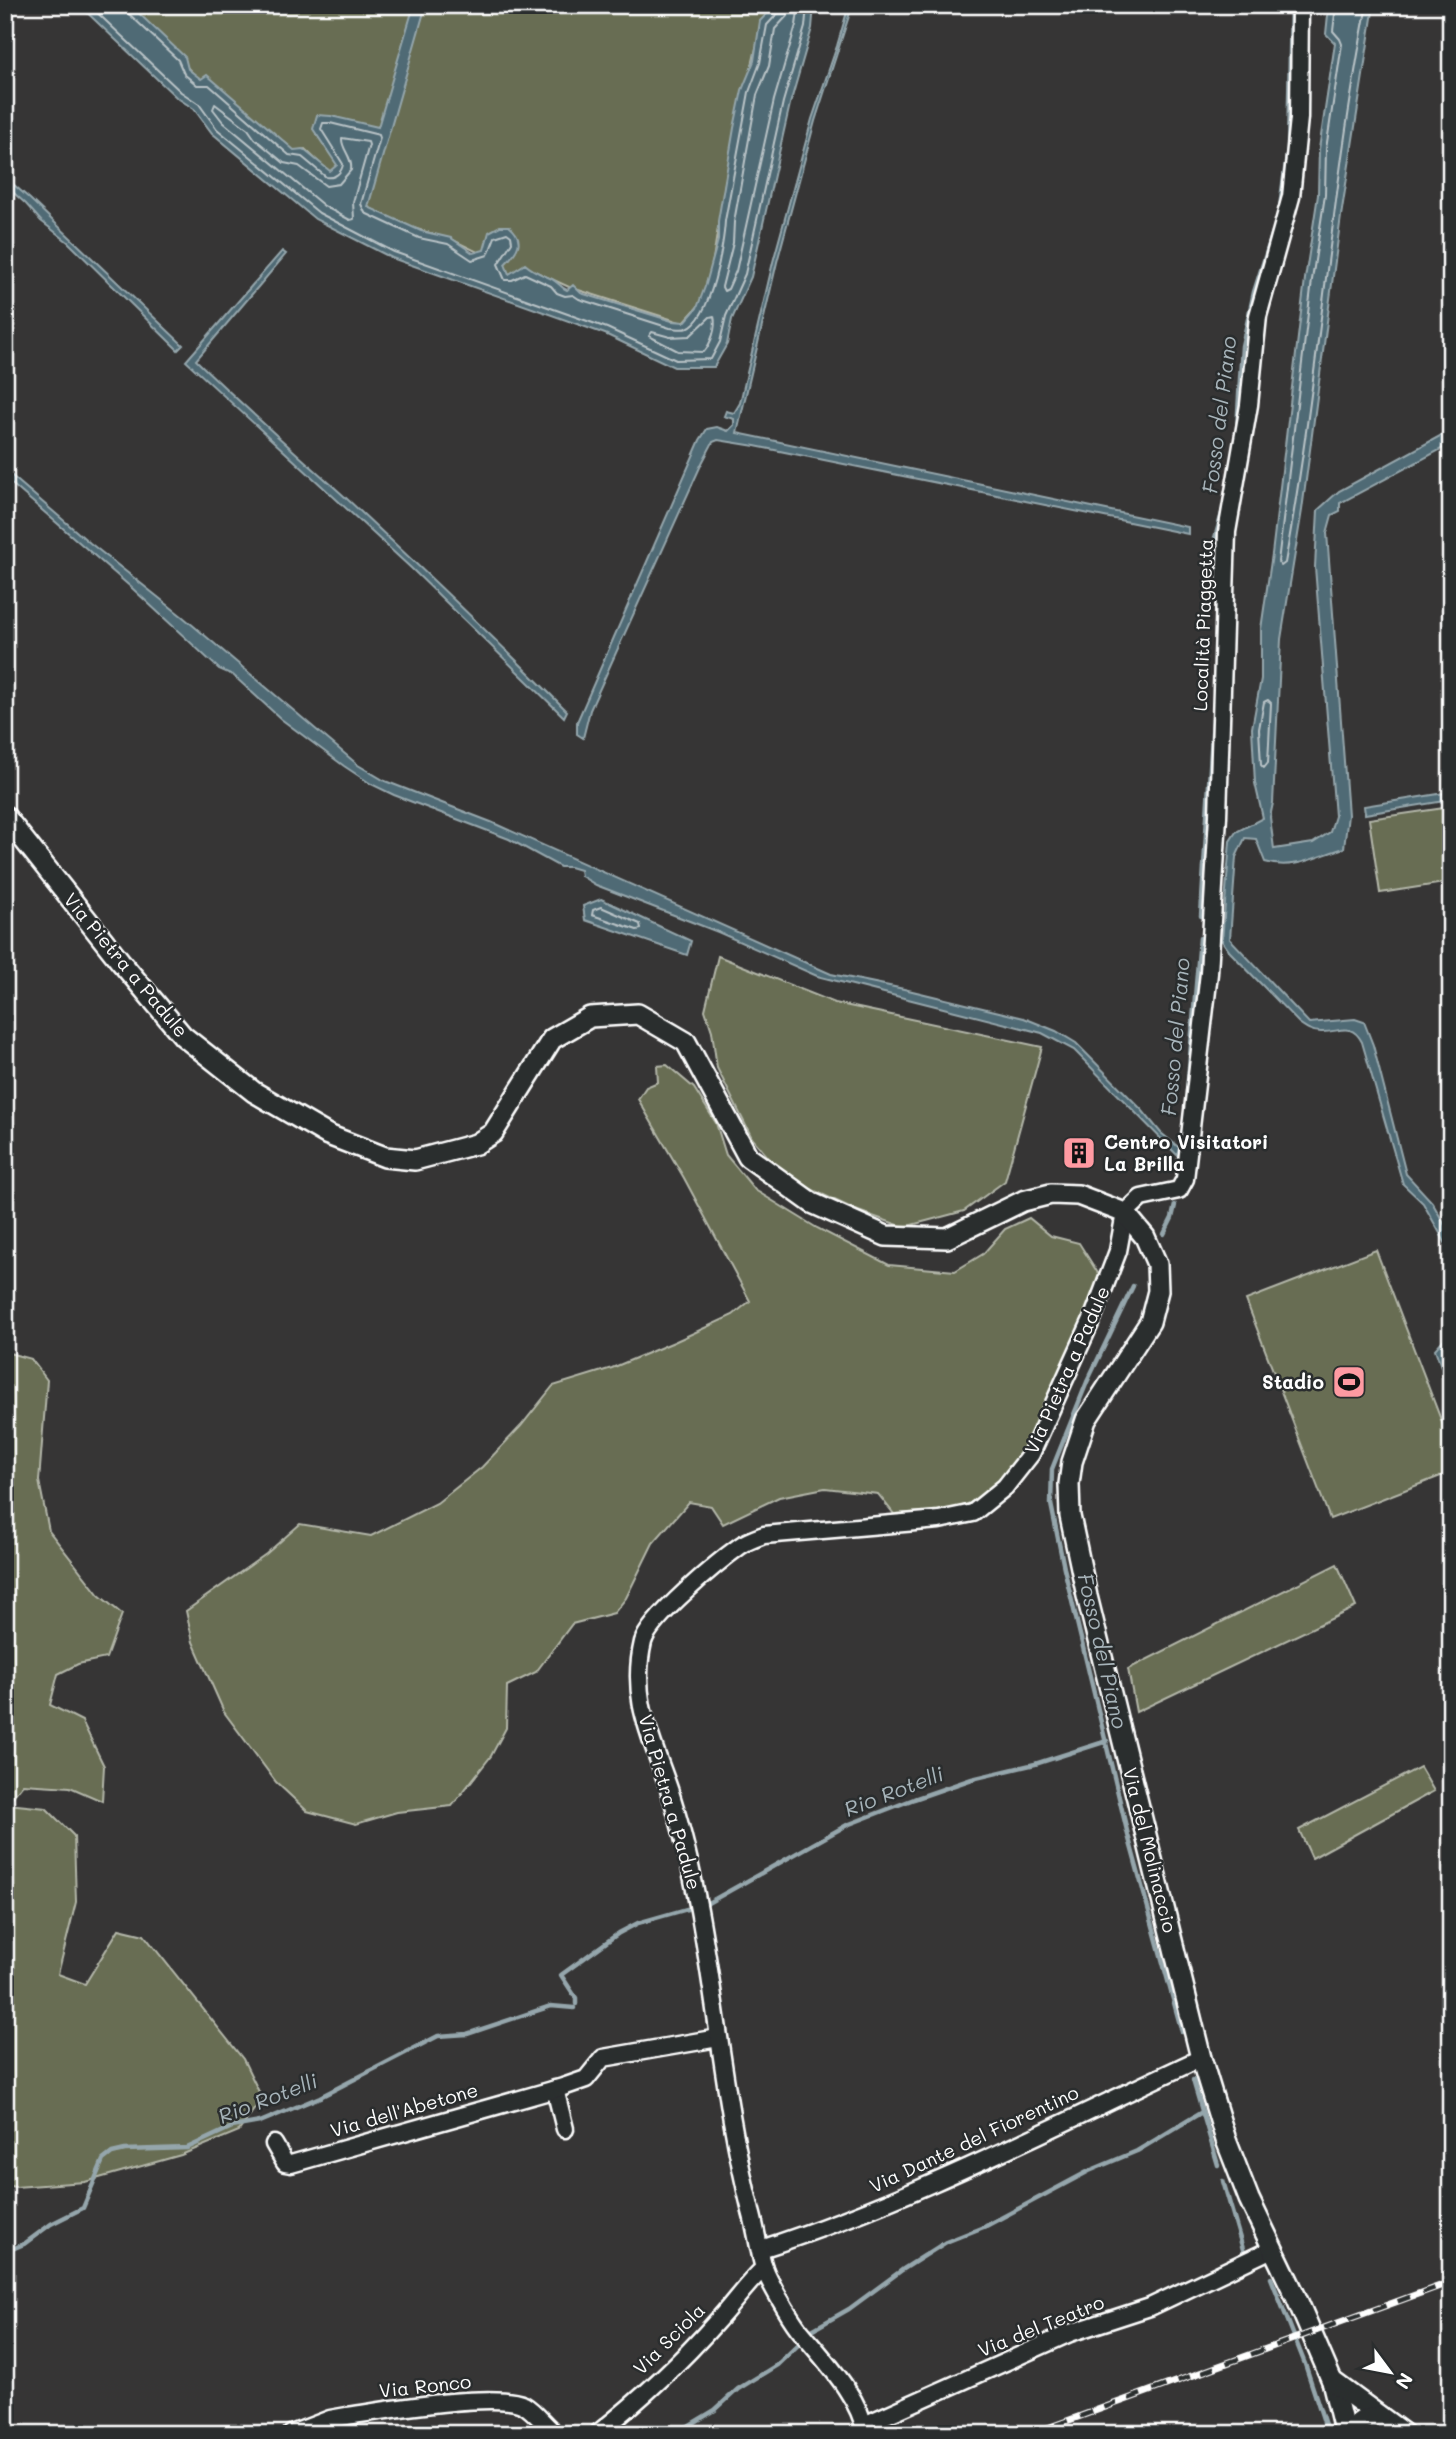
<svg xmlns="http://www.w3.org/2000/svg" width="1456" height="2439" font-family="Mali,sans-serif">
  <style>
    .green { fill: #676d53; stroke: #b3b6a9; stroke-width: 2 }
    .water { fill: #4f6a74; stroke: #95a6ac; stroke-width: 2 }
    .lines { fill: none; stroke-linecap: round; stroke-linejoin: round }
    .shore { stroke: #b9c3c7; stroke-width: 2 }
    .stream { stroke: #95a6ac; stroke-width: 4.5 }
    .minor-casing { stroke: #fff; stroke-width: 21 }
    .tertiary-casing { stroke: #fff; stroke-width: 24 }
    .minor { stroke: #2a2d2e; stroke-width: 16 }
    .tertiary { stroke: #2a2d2e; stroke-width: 19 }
    .rail-casing { stroke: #fff; stroke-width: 7 }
    .rail { stroke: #2a2d2e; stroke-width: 4.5; stroke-dasharray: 13; stroke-linecap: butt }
    .labels { text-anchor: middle; stroke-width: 5; stroke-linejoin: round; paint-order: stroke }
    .street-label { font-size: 19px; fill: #fff; stroke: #2a2d2e }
    .poi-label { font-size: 19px; font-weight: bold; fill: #fff; stroke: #2a2d2e; text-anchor: start }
    .water-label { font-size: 21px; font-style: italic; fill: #a7b4ba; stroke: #2a2d2e }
  </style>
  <rect width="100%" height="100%" fill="#363535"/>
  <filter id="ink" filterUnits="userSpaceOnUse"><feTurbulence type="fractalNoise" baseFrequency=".0143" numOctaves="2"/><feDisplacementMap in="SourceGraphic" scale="14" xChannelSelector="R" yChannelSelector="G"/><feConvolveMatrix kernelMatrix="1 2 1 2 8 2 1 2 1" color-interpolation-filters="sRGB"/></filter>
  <g filter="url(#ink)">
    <g class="green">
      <polygon points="129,5 773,5 772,10 762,22 725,183 711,272 702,302 683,323 569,287 526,267 510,276 480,253 453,240 397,223 328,185 329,172 305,149 293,151 200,81"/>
      <polygon points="1451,807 1451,882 1380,893 1369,819"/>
      <polygon points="718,956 835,1003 1042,1047 1005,1181 964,1211 904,1227 858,1211 785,1177 752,1138 717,1068 712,1031 705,1010"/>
      <polygon points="667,1065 694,1088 716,1123 726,1155 755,1190 817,1228 889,1265 955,1271 983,1254 1005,1229 1029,1218 1051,1236 1079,1243 1101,1278 1022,1463 983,1498 952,1510 894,1514 878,1494 825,1488 779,1497 723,1524 711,1506 689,1502 653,1543 626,1598 614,1613 572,1624 536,1672 507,1686 506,1728 491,1756 452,1806 397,1812 356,1824 307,1811 276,1782 224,1712 193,1642 186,1611 266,1554 300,1524 371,1536 437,1503 482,1467 521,1426 553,1386 612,1368 674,1342 733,1315 750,1301 684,1178 638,1099 646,1087 658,1082 657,1066"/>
      <polygon points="1376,1250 1451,1446 1451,1472 1330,1519 1246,1300"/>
      <polygon points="5,1352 31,1359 47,1380 39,1481 49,1531 99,1595 122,1614 106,1658 78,1664 58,1674 50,1705 82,1721 104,1766 102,1801 70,1787 23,1784 7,1804 46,1808 74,1836 76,1902 58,1974 85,1984 119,1929 144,1935 243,2059 262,2098 239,2131 181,2155 85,2182 15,2187 5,2185"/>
      <polygon points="1337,1564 1356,1607 1136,1712 1128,1669"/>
      <polygon points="1420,1767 1434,1791 1312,1858 1299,1830"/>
    </g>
    <g class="water">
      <path d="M79 5H130L185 57 188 69 201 79 207 75 294 150 303 149 330 171 337 165 313 129 317 115 331 116 378 127 414 5H426L368 207 421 231 451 238 473 253 484 250 489 232 500 226H509C526 240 518 251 505 264L509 274 525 264C534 272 541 274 552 279 558 282 560 287 567 290L573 285 581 293 672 321 685 322 697 308 706 284 718 240V221L734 128 742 90 754 61 760 21 775 5H814L812 28 790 104 751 277 732 319 727 344 714 367H674L605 334 392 258 315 219 212 133 194 109 176 97Z"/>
      <polygon points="849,5 852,5 849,16 815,121 777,262 737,433 1188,527 1188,534 755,446 718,440 713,442 701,465 590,710 583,738 577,734 577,722 700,440 707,429 717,427 728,431 734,425 734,419 724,416 726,411 734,413 740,403 773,262 812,119 837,46"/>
      <path d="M1329 5H1374L1341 216 1302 510 1281 639 1273 803 1270 817 1274 849 1313 843 1330 832 1335 816 1315 567 1318 510 1339 491 1451 430V444L1340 503V511L1332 515 1327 533 1348 815 1344 848C1317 856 1294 871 1265 862L1256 839 1245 838 1236 857 1230 939 1309 1023 1355 1019 1364 1022 1373 1045 1406 1174 1432 1202 1451 1236V1253L1423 1203 1403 1184 1362 1042C1351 1021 1339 1033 1321 1032 1312 1032 1306 1028 1299 1023L1230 952 1222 941 1230 841 1236 832 1263 818 1255 783 1252 728 1261 679V629L1272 554 1305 279 1318 195 1319 149 1335 43 1326 34Z"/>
      <polygon points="5,177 30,199 183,345 178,350 68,242 41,221 26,204 5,185"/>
      <path d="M282 251 286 254 196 360C244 407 295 452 345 497 420 567 495 638 567 711L564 717 411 568 186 361Z"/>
      <polygon points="5,470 90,543 183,617 358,765 385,781 491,822 831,974 904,989 1024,1018 1056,1031 1076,1043 1142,1110 1161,1133 1182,1150 1182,1160 1074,1050 1042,1033 817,976 718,932 596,885 581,876 580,870 570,867 560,867 509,839 394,795 371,784 344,766 281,719 233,675 219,669 133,589 5,478"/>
      <polygon points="1451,792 1451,800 1365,814 1364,806"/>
      <polygon points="601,899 691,941 687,955 585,920 583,906"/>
      <polygon points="1451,1331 1451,1343 1446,1353 1451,1367 1451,1395 1435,1349"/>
    </g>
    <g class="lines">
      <g class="shore">
        <polyline points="89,5 181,92 199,104 217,129 319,213 394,252 607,328 676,360 711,359 720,342 726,316 745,274 783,102 805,27 807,5"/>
        <path d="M126 5 128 13 178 60 184 74 197 85H209L289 155 302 157 326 177C335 179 342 172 343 164L321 129 323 123H330L379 135 380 138 361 204 365 213 419 238 448 244 472 260 488 255 495 237 507 233 511 236 512 242 498 264 505 280H512L525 274 551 286 557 293 565 296 573 295 579 299 670 328C675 328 683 330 687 328 711 319 724 244 725 221L749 92 760 63 767 25 779 12 781 5"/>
        <polyline points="790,5 787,16 775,29 769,66 757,95 734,222 733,243 722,287 724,291 728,289 736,271 774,100 796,25 799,5"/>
        <path d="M1336 5 1333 31 1340 39 1342 44 1326 149 1325 195 1312 280 1278 562 1281 566 1285 563C1319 378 1331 190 1367 5"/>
        <path d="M215 104 248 129 255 139 284 163 299 166 326 186 339 184 351 170C353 157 341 149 342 138L368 142 369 145 353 202 354 219 350 220 324 206 223 122 213 109Z"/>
        <path d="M714 316C717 328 711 343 704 352L678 351 649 336 652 332 670 337 690 336 710 317Z"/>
        <polygon points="1268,700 1271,703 1268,763 1264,768 1261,765 1259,729 1264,702"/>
        <polygon points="601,907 640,924 641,929 637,930 592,915 593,910"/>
      </g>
      <g class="stream">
        <polyline points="1279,214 1288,148 1291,5"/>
        <polyline points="1237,429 1242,346 1254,292 1273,232"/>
        <polyline points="1217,615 1215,538 1224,506"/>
        <polyline points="1201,916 1213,718"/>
        <polyline points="1187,1092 1200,938"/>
        <polyline points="1164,1234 1172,1218 1175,1205"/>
        <polyline points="1133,1286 1087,1382 1052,1469 1051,1504 1064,1568 1128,1835 1182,2032"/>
        <polyline points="706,1904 847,1825 914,1799 972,1779 1035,1764 1107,1741"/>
        <polyline points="576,2004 576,1998 561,1975 619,1933 638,1923 687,1909"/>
        <polyline points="1193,2080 1218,2165"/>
        <polyline points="1223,2181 1245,2256"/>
        <polyline points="5,2252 24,2244 51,2224 83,2208 103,2160 112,2153 125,2150 187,2148 232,2127 260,2122 320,2097 438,2036 467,2034 551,2006 574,2008"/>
        <polyline points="1271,2278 1305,2364 1328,2434"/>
        <polyline points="812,2330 849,2309 902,2270 946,2242 986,2226 1089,2171 1137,2151 1202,2112"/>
        <polyline points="675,2434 715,2410 738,2389 777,2365 800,2343"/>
      </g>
      <defs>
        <g id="minor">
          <polyline points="555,2089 565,2129"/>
          <polyline points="274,2144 285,2163 291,2164 563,2087 586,2079 603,2058 718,2038"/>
          <path d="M761 2249C913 2200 1056 2125 1201 2058"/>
          <polyline points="864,2425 1070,2333 1150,2307 1272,2249"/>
          <path d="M291 2434 330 2419 347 2416C382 2411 496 2391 524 2405 536 2412 545 2426 556 2434"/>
          <path d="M597 2434C640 2400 681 2362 717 2321 734 2303 746 2284 764 2268"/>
          <path d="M866 2434C859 2394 822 2358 798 2328 789 2316 769 2282 764 2268 759 2252 756 2228 751 2211 716 2074 714 1931 671 1795 654 1742 629 1701 643 1642 649 1619 719 1561 740 1546 747 1541 756 1538 764 1535L939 1520 973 1513 1005 1487 1031 1454 1093 1317 1118 1251 1125 1213 1141 1198 1179 1190 1185 1179 1209 973 1218 816 1227 532 1249 405 1258 316 1291 197 1299 118 1300 5"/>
        </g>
        <g id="tertiary">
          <polyline points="5,816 120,961 183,1036 254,1092 328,1135 385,1157 415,1160 476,1144 493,1133 552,1039 590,1017 638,1014 686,1042 748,1157 812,1203 886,1236 947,1238 1023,1201 1051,1194 1078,1195 1125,1213 1145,1237 1157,1264 1158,1291 1150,1322 1086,1420 1072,1462 1069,1484 1070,1516 1087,1596 1201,2058 1226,2140 1249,2199 1296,2297 1332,2381 1345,2434"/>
          <polyline points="1332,2381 1404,2434"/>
          <polyline points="1345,2433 1363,2420 1379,2416"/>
        </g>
      </defs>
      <use href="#minor" class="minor-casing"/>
      <use href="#tertiary" class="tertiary-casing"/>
      <use href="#minor" class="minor"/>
      <use href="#tertiary" class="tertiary"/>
      <defs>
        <polyline id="rail" points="1031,2434 1451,2282"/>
      </defs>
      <use href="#rail" class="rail-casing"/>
      <use href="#rail" class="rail"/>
    </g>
  </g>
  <defs>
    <symbol id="building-square" viewBox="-11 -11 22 22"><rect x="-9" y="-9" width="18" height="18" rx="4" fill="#ff9aa2" stroke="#2a2d2e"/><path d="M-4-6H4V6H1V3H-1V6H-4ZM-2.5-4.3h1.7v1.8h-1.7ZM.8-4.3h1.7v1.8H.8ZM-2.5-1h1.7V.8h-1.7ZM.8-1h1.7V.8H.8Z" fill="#111"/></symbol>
    <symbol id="stadium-square" viewBox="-11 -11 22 22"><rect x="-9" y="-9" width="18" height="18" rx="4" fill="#ff9aa2" stroke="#2a2d2e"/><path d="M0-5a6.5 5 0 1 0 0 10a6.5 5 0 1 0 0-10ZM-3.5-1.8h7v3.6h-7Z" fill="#111"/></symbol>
  </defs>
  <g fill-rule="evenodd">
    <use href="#building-square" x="1060" y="1134" width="38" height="38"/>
    <use href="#stadium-square" x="1330" y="1363" width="38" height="38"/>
  </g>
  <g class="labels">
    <g class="street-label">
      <text transform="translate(1203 625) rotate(-88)" y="7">Località Piaggetta</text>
      <text transform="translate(126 965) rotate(50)" y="7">Via Pietra a Padule</text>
      <text transform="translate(1067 1370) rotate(-66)" y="7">Via Pietra a Padule</text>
      <text transform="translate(670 1802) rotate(74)" y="7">Via Pietra a Padule</text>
      <text transform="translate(1150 1850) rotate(76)" y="7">Via del Molinaccio</text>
      <text transform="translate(404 2110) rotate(-16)" y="7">Via dell'Abetone</text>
      <text transform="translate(974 2139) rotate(-25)" y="7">Via Dante del Fiorentino</text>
      <text transform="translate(1041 2326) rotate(-22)" y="7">Via del Teatro</text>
      <text transform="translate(669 2339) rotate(-45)" y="7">Via Sciola</text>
      <text transform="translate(425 2386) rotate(-6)" y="7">Via Ronco</text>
    </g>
    <g class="poi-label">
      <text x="1104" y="1149">Centro Visitatori<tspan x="1104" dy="22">La Brilla</tspan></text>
      <text x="1324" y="1389" text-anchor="end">Stadio</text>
    </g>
    <g class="water-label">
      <text transform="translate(1220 415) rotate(-83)" y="7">Fosso del Piano</text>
      <text transform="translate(1176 1037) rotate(-85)" y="7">Fosso del Piano</text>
      <text transform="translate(1102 1651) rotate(77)" y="7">Fosso del Piano</text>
      <text transform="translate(894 1792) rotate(-21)" y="7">Rio Rotelli</text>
      <text transform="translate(268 2099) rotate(-21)" y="7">Rio Rotelli</text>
    </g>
  </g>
  <rect width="1456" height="2439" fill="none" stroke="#2a2d2e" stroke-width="28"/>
  <rect x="14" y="14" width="1428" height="2411" fill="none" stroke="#fff" stroke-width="2.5" filter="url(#ink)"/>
  <g transform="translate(1390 2372) rotate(122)" stroke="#2a2d2e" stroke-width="5" paint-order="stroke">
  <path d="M0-5L12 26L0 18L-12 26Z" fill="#ffffff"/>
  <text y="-10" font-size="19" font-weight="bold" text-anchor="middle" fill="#ffffff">N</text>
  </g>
</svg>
